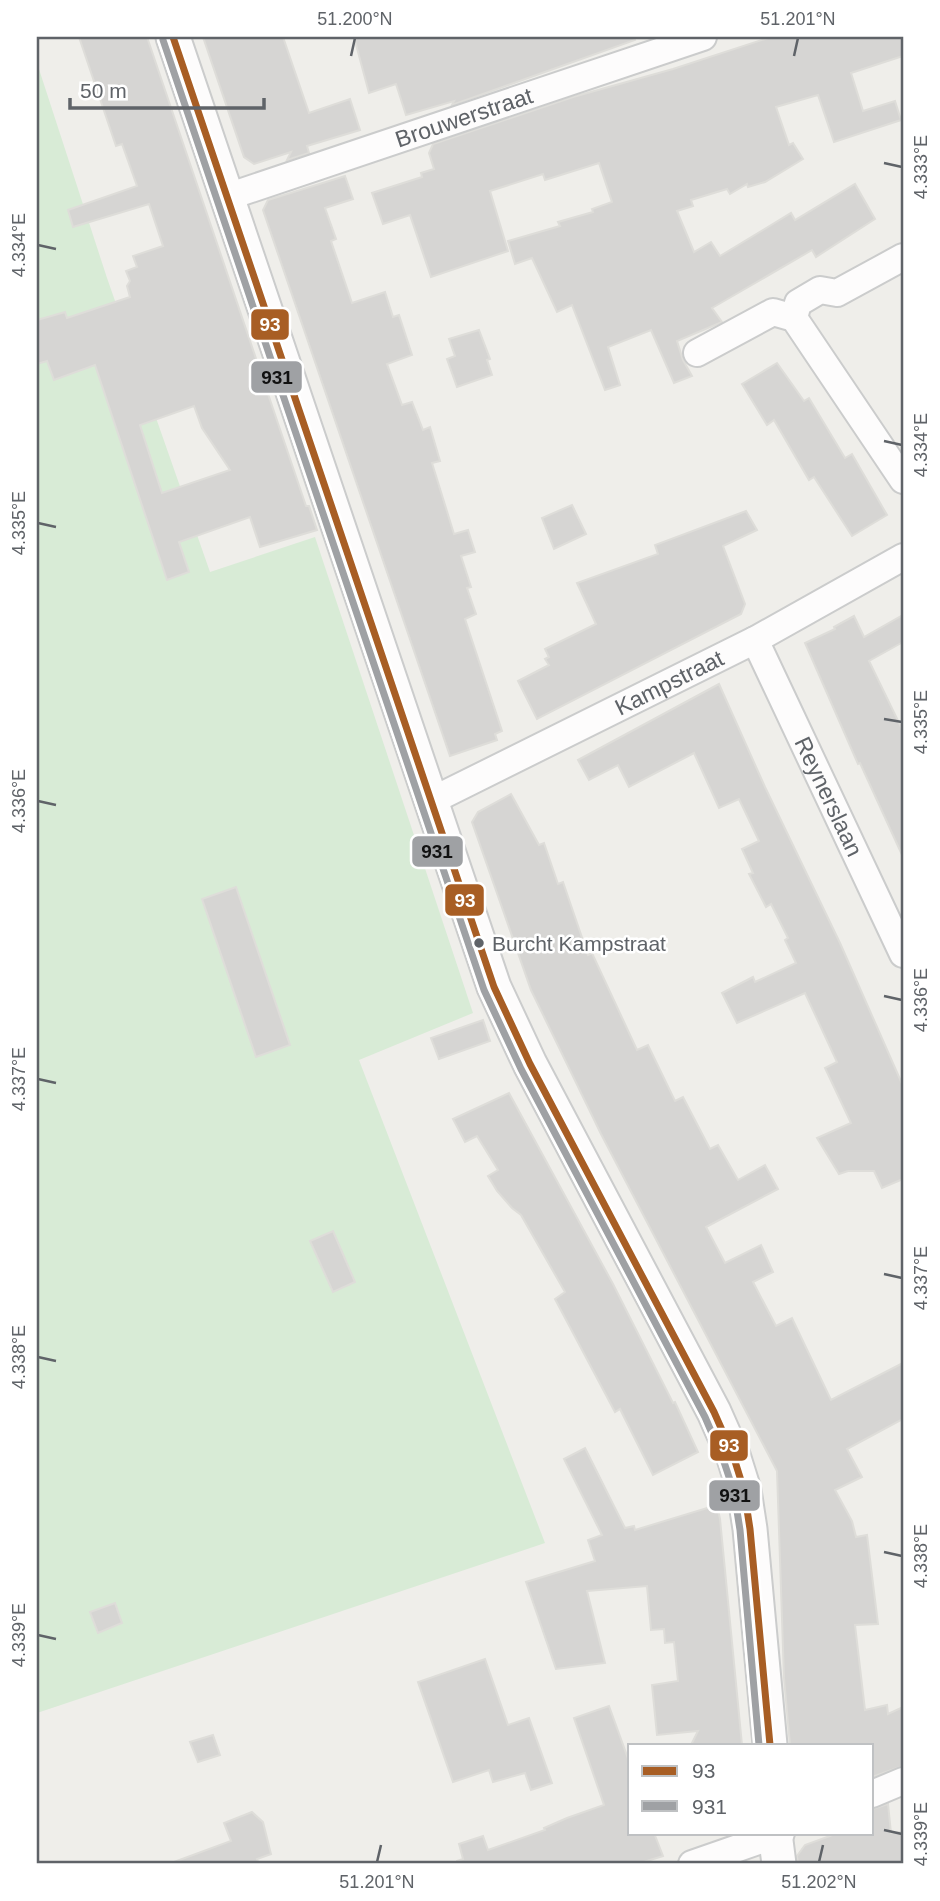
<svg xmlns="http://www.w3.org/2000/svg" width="940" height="1901" font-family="Arial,sans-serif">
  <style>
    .green { fill: #d8ebd6 }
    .building { fill: #d6d5d3; stroke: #deddd9; stroke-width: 2; fill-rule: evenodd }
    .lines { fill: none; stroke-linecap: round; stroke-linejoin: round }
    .minor-casing { stroke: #cbcccc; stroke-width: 30 }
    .tertiary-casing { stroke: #cbcccc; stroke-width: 37 }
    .minor { stroke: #fdfcfc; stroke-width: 26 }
    .tertiary { stroke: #fdfcfc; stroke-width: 33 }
    .bus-1-casing { stroke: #fff; stroke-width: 12 }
    .bus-2-casing { stroke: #fff; stroke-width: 12 }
    .bus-1 { stroke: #a85e24; stroke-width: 7 }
    .bus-2 { stroke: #9fa1a4; stroke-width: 7 }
    .ticks { fill: none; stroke: #5f6368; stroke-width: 2.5 }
    .bus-dot { fill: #5f6368; stroke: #fff; stroke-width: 2.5 }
    .labels { text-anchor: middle; stroke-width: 5; stroke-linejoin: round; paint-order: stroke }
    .bus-label { font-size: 21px; fill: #5f6368; stroke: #fff; text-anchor: start }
    .street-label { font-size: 23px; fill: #5f6368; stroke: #fff }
    .line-badge { stroke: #fff; stroke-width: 2.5 }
    .badge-label { font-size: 19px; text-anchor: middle; font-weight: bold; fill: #fff }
    .pale-badge-label { font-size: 19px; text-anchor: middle; font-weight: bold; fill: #111 }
    .neatline { fill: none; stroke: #5f6368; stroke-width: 2.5 }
    .ticks-label { font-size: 18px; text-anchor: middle; fill: #5f6368 }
  </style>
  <rect width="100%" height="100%" fill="#efeeea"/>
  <polygon class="green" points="37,63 107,278 210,572 315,537 473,1013 359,1060 545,1543 37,1713"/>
  <g class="building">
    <path d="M79 37H147L306 506H309L317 530 260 547 250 517 179 542 189 572 167 580 95 365 54 380 47 361 37 364V320L65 312 67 318 130 297 127 286 130 281 126 271 137 267 133 256 163 246 149 204 73 227 68 210 137 186 122 144 116 146ZM194 406 202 428 230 470 162 493 140 425Z"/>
    <polygon points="203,37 283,37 309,113 350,99 360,130 307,146 309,153 287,160 291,152 254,164 244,157"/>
    <polygon points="354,37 634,37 635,40 452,105 454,101 406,115 396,84 369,93"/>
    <polygon points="771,37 903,37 903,56 851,73 863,111 895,101 901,120 834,142 818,95 776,107 789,145 793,143 803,159 765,182 748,187 747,184 730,194 727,189 691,200 693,206 677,211 694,252 711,242 720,256 791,213 795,220 855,184 875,219 816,257 812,250 712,308 722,322 677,341 683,360 692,376 674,383 651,330 608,347 620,385 605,390 572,305 557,312 532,258 515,264 508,241 560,226 558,222 593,212 592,209 612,202 599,163 545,180 543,174 490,191 508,251 431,277 410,215 383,224 372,193 422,177 421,173 434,169 429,153 433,144 573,97 673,69"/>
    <polygon points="345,176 353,199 325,208 336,239 331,241 352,303 385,292 393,317 399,315 412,355 387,364 402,405 412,402 423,430 430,427 440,461 432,463 454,534 468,530 475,552 461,556 471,587 467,588 476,614 465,619 502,731 495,734 497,740 450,756 263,210 268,200"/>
    <polygon points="479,330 490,359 487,360 492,375 457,387 447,359 455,356 449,339"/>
    <polygon points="777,363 804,401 809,398 845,458 852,454 887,515 852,536 814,477 809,480 774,420 767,425 742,384"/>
    <polygon points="572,505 586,534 554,549 542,518"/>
    <polygon points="746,511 757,530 723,546 745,604 741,614 537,719 518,681 549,665 545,659 549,657 545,649 596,624 577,583 658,554 655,545"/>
    <polygon points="903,615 903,642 869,661 903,731 903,857 860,763 858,764 805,643 835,629 834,627 854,616 864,637"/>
    <polygon points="719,684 765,787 840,943 903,1086 903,1179 882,1188 874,1171 848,1171 839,1174 817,1138 851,1123 825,1068 837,1062 805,993 737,1023 722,993 753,977 755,982 796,963 785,940 788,938 771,904 766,907 749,874 753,873 742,849 759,841 739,799 719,808 694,753 629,787 618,765 589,780 578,760"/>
    <polygon points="511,794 539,845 544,843 558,884 563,882 588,955 592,953 637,1050 648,1045 675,1101 683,1097 710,1149 718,1145 738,1180 765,1165 778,1189 706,1227 725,1263 761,1245 773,1272 753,1282 776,1326 792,1318 831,1400 903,1363 903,1419 847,1449 862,1477 835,1490 852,1521 856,1537 867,1535 878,1624 855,1625 865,1710 887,1705 888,1714 903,1707 903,1766 872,1777 872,1745 790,1745 784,1678 777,1471 601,1134 531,990 472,822 478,812"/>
    <polygon points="236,887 290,1045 256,1057 202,899"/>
    <polygon points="483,1020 490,1041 439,1059 431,1038"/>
    <polygon points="509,1093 613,1284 673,1403 675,1402 698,1452 653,1475 620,1409 615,1412 555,1299 565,1292 521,1215 512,1208 497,1191 488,1176 498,1170 477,1136 465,1142 453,1119"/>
    <polygon points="333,1231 355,1282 333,1292 310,1241"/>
    <polygon points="585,1448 625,1528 634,1526 635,1530 717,1505 720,1519 742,1745 691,1745 698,1731 657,1735 652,1685 678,1681 674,1642 665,1643 664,1629 651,1630 647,1586 587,1591 605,1663 556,1669 526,1582 595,1561 588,1540 602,1535 564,1459"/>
    <polygon points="115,1603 122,1623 98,1633 90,1612"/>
    <polygon points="485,1659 508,1725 529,1718 552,1783 531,1790 525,1773 493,1782 489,1770 453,1782 418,1682"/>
    <polygon points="609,1706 630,1764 630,1833 654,1833 663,1856 637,1864 457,1864 457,1861 463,1859 459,1844 483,1836 488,1850 545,1830 544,1828 567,1818 604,1805 574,1718"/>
    <polygon points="213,1735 220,1755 198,1762 190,1742"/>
    <polygon points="888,1804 891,1833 903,1832 903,1864 798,1864 797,1856 805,1845 838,1833 872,1833 872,1809"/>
    <polygon points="252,1812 263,1822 271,1854 257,1859 259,1864 174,1864 174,1862 231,1841 224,1823"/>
  </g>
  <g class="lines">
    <defs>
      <g id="minor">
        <path id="s1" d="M227 197 703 37"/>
        <polyline points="794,318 798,303 820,290 837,293 903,257"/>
        <polyline points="697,353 773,312 794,318 903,480"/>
        <path id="s2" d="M755 640 903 954"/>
        <path id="s3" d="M431 801 755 640 903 557"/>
        <polyline points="872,1794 903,1781"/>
        <polyline points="692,1864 781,1833"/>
      </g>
      <g id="tertiary">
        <polyline points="173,37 494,987 530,1064 714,1412 733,1455 744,1490 750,1529 770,1745"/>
        <polyline points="775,1833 779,1864"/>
      </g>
    </defs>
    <use href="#minor" class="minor-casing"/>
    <use href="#tertiary" class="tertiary-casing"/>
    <use href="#minor" class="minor"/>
    <use href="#tertiary" class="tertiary"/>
    <defs>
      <polyline id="bus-1" points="173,37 494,987 530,1064 714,1412 733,1455 744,1490 750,1529 770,1745"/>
      <polyline id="bus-2" points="163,40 484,990 521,1069 705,1417 723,1459 734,1492 740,1530 759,1745"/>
    </defs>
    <use href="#bus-1" class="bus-1-casing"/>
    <use href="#bus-2" class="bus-2-casing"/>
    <use href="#bus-1" class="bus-1"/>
    <use href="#bus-2" class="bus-2"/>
  </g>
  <path class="ticks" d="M351 56 355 38M794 56 798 38M884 163 902 167M38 245 56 249M884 441 902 445M38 523 56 527M884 719 902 722M38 801 56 805M884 996 902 1000M38 1079 56 1083M884 1274 902 1278M38 1357 56 1361M884 1552 902 1556M38 1635 56 1639M884 1830 902 1834M377 1862 381 1845M819 1862 823 1845"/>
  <circle class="bus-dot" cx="479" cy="943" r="6"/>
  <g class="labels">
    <g class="bus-label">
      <text x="492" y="951">Burcht Kampstraat</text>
    </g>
    <g class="street-label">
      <text dy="8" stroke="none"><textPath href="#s1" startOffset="250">Brouwerstraat</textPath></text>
      <text dy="8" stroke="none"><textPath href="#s3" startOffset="266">Kampstraat</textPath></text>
      <text dy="8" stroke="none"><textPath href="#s2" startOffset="173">Reynerslaan</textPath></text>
    </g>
  </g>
  <g class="line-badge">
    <rect x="250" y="308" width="40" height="33" rx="7" fill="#a85e24"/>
    <rect x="250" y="360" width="53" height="34" rx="7" fill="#9fa1a4"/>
    <rect x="411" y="835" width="53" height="33" rx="7" fill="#9fa1a4"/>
    <rect x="444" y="883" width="41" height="34" rx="7" fill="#a85e24"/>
    <rect x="709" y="1429" width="40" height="33" rx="7" fill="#a85e24"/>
    <rect x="708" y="1479" width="53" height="33" rx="7" fill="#9fa1a4"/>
  </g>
  <g class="badge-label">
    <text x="270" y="331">93</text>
    <text x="465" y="907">93</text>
    <text x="729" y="1452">93</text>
  </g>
  <g class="pale-badge-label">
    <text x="277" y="384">931</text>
    <text x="437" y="858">931</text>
    <text x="735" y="1502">931</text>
  </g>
  <rect width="940" height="1901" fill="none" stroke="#ffffff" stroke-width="77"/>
  <rect x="628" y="1744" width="245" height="91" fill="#ffffff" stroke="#bfc1c3" stroke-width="2"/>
  <rect x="642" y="1766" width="35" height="10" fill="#a85e24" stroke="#bfc1c3" stroke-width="2"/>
  <text x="692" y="1778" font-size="21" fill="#5f6368">93</text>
  <rect x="642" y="1801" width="35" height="10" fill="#9fa1a4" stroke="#bfc1c3" stroke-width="2"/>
  <text x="692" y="1814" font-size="21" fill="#5f6368">931</text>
  <path d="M70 98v10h194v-10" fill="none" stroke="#5f6368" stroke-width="3.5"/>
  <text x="80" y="98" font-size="21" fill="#5f6368" stroke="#ffffff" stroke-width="5" paint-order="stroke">50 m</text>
  <rect x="38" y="38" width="864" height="1824" class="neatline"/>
  <g class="ticks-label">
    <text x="355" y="25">51.200°N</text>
    <text x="798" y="25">51.201°N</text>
    <text transform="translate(921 167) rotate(-90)" y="6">4.333°E</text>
    <text transform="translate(19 245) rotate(-90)" y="6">4.334°E</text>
    <text transform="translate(921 445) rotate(-90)" y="6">4.334°E</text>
    <text transform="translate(19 523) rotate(-90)" y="6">4.335°E</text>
    <text transform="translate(921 722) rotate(-90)" y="6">4.335°E</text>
    <text transform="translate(19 801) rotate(-90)" y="6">4.336°E</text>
    <text transform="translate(921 1000) rotate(-90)" y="6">4.336°E</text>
    <text transform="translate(19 1079) rotate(-90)" y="6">4.337°E</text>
    <text transform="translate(921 1278) rotate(-90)" y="6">4.337°E</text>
    <text transform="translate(19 1357) rotate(-90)" y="6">4.338°E</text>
    <text transform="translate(921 1556) rotate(-90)" y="6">4.338°E</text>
    <text transform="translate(19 1635) rotate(-90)" y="6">4.339°E</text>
    <text transform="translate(921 1834) rotate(-90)" y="6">4.339°E</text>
    <text x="377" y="1888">51.201°N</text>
    <text x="819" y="1888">51.202°N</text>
  </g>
</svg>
